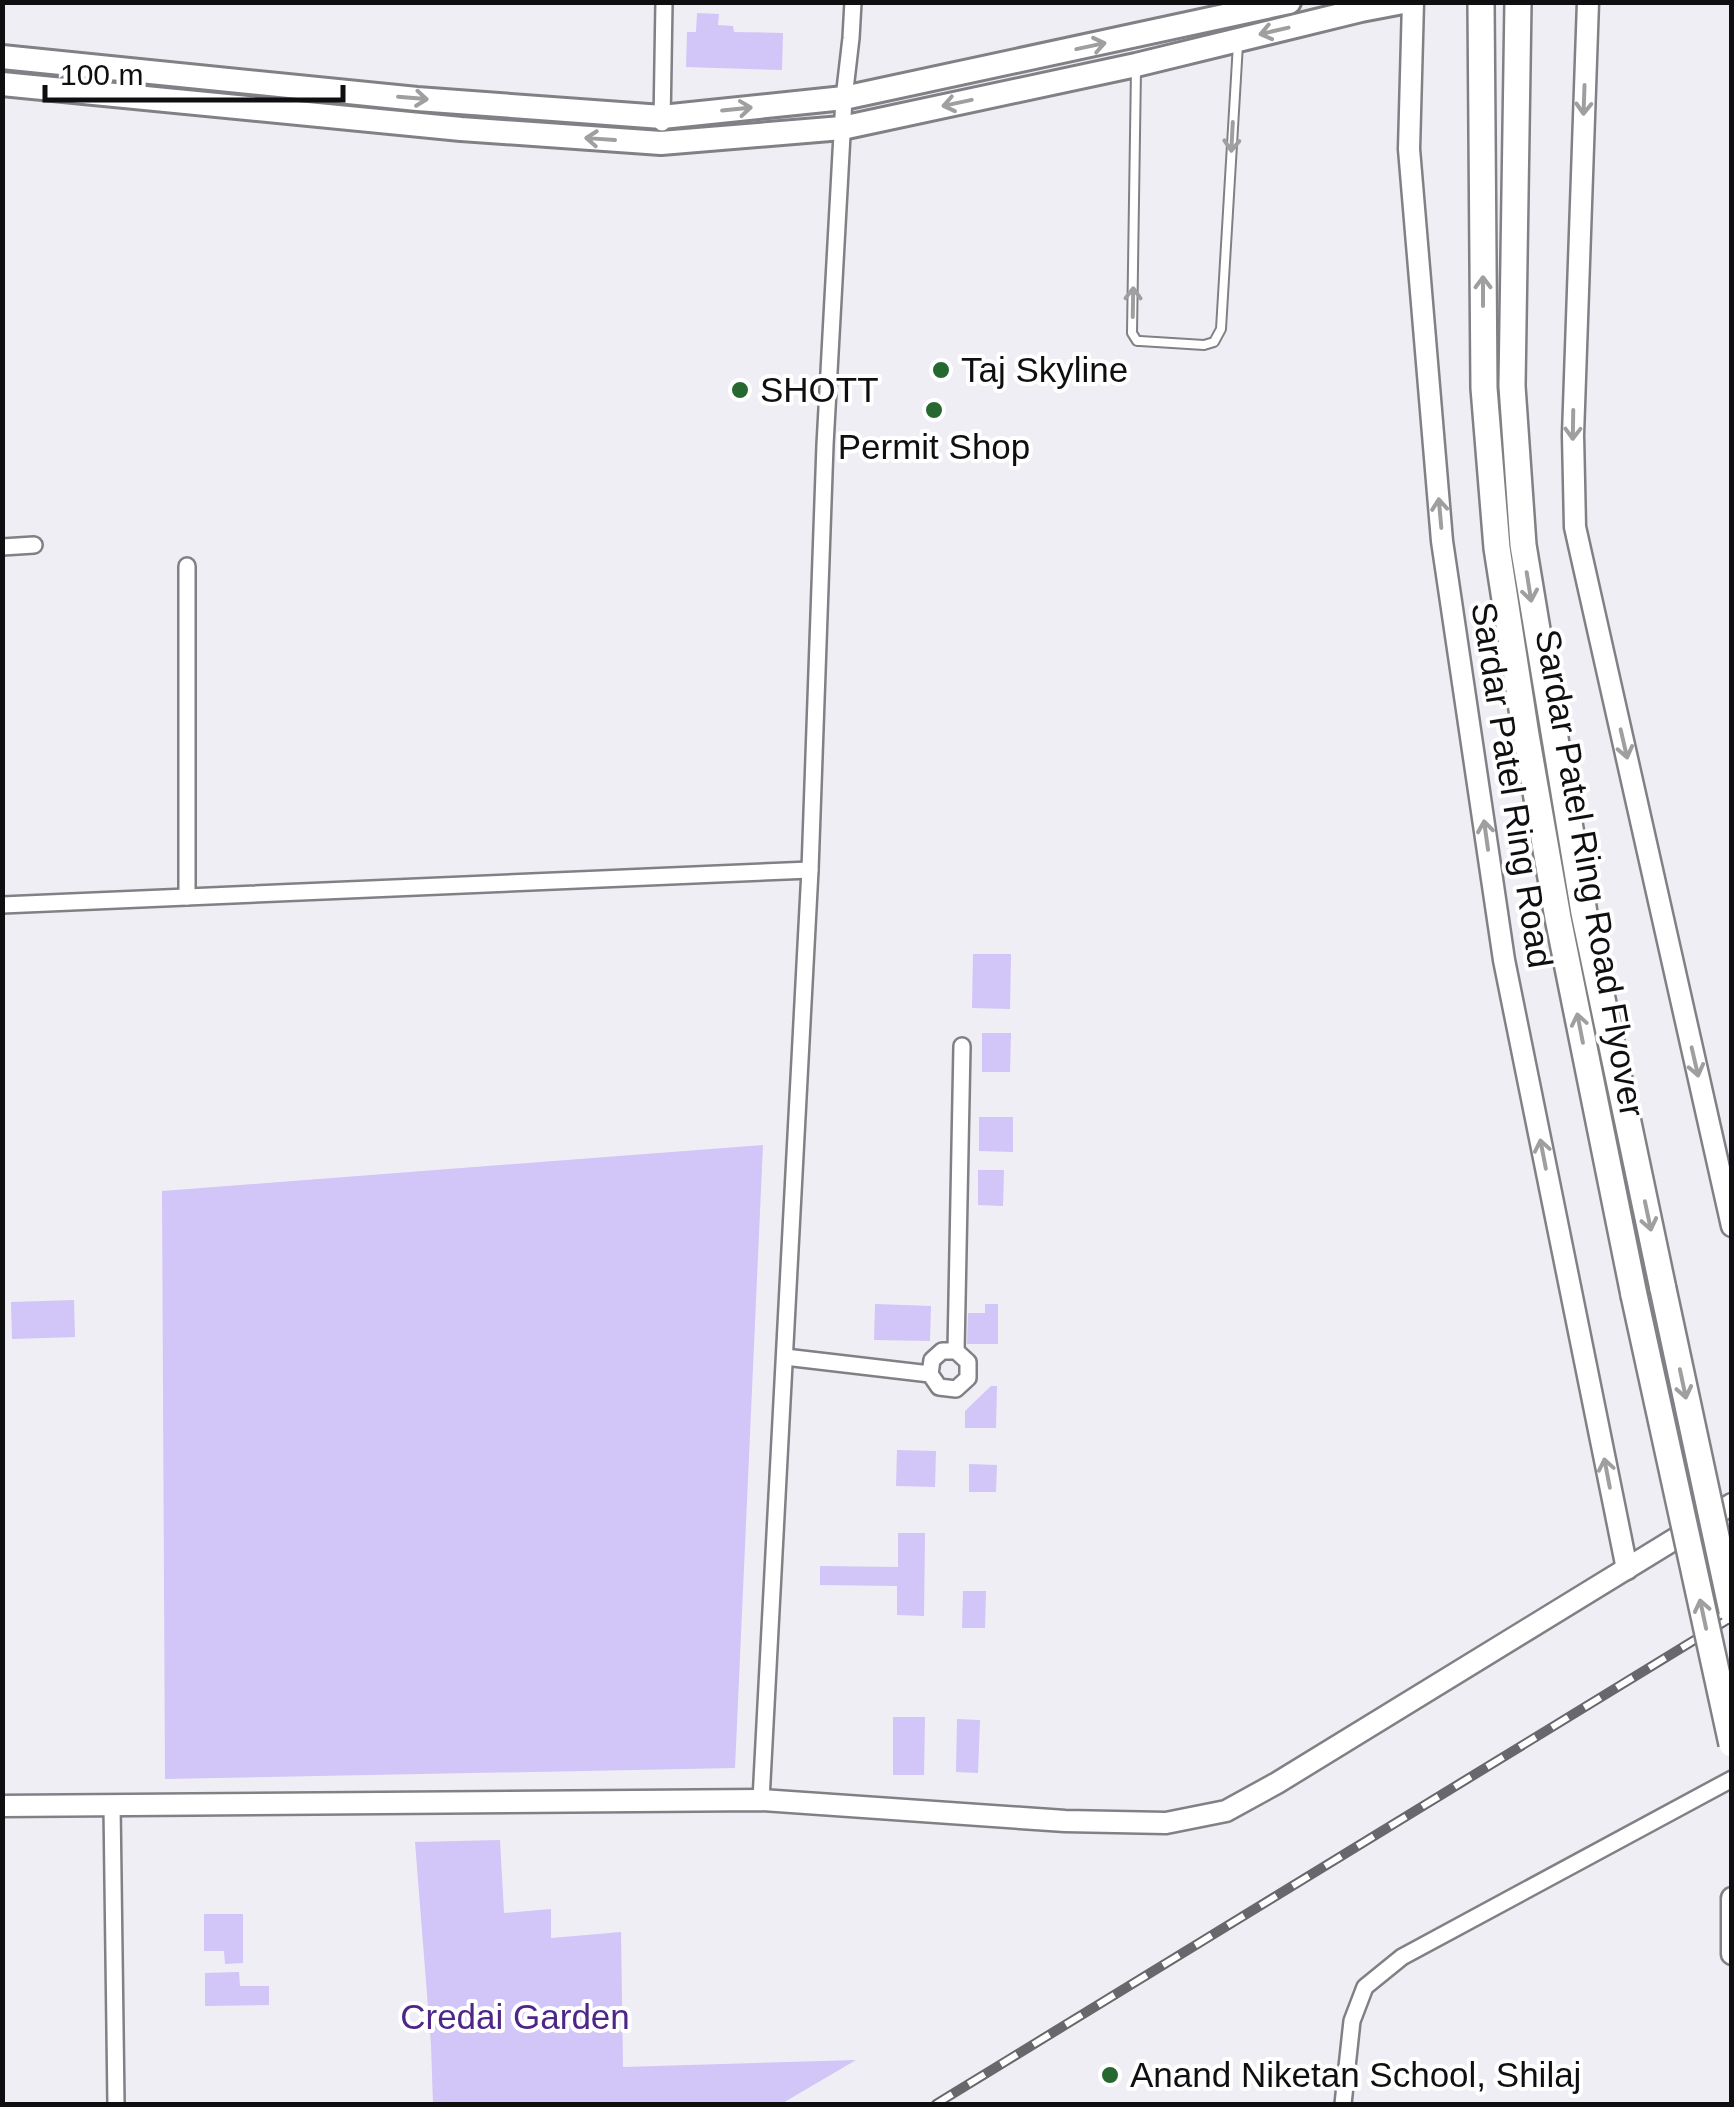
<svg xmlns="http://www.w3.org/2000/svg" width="1734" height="2107" font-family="Arial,sans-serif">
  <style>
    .green { fill: #d2c5f8 }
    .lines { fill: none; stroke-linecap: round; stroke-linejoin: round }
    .service-casing { stroke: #818085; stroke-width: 12 }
    .minor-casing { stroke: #818085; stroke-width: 20 }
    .tertiary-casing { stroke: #818085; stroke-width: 25 }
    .secondary-casing { stroke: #818085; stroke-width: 28 }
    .trunk-casing { stroke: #818085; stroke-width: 30 }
    .service { stroke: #fff; stroke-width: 8 }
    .minor { stroke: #fff; stroke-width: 15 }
    .tertiary { stroke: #fff; stroke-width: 20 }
    .secondary { stroke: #fff; stroke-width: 22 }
    .trunk { stroke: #fff; stroke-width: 25 }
    .rail-casing { stroke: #68676b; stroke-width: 10 }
    .rail { stroke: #fff; stroke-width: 6; stroke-dasharray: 19; stroke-linecap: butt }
    .trunk-bridge-casing { stroke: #818085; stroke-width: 30; stroke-linecap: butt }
    .trunk-bridge { stroke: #fff; stroke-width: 25 }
    .oneway { stroke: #9f9fa0 }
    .poi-dot { fill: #276831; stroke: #fff; stroke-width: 4 }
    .labels { text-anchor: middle; stroke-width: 8; stroke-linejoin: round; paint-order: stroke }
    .poi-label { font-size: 35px; fill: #0f0f11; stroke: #fff; text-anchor: start }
    .street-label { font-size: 35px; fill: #0f0f11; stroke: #fff }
    .park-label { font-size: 35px; fill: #4d2687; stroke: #fff }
  </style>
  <rect width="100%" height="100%" fill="#efeef4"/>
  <g class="green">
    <polygon points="697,13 719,14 718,25 733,26 734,32 783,33 782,70 686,67 687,32 696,32"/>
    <polygon points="973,954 1011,954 1010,1009 972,1008"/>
    <polygon points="982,1033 1011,1033 1010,1072 982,1072"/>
    <polygon points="979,1117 1013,1117 1013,1152 979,1151"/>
    <polygon points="763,1145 735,1768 165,1779 162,1191"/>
    <polygon points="978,1170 1004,1170 1003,1206 978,1205"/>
    <polygon points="74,1300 75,1337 12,1339 11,1302"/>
    <polygon points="875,1304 931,1306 930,1341 874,1340"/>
    <polygon points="985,1304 998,1304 998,1344 967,1344 968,1313 985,1313"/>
    <polygon points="991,1386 997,1386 996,1428 965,1428 965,1411"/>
    <polygon points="897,1450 936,1451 935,1487 896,1486"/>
    <polygon points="969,1464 997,1465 996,1492 969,1492"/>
    <polygon points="898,1533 925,1533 924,1616 897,1615 897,1586 820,1585 820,1566 898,1567"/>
    <polygon points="963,1591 986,1591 985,1628 962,1628"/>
    <polygon points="893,1717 925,1717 924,1775 893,1775"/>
    <polygon points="957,1719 980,1720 978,1773 956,1772"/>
    <polygon points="500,1840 504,1913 551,1909 551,1938 621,1932 623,2067 856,2060 781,2104 433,2104 431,2045 415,1842"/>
    <polygon points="204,1914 243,1914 243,1963 225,1964 224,1951 204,1951"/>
    <polygon points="239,1972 240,1986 269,1986 269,2005 205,2006 205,1973"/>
  </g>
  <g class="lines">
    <defs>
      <polyline id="service" points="1136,69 1132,333 1137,341 1140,341 1204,345 1214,342 1221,329 1238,44"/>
      <g id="minor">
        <polyline points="662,123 664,2"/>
        <polyline points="2,547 34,545"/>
        <polyline points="187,897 187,566"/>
        <polyline points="2,905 810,870"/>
        <polyline points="956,1351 962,1046"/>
        <polyline points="785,1357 930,1374 939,1387 956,1389 968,1378 968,1362 956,1351 942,1351 932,1360 930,1374"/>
        <polyline points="761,1800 810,870 825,445 844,98 851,38 853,2"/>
        <polyline points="112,1805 116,2104"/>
        <polyline points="1343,2104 1352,2021 1365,1987 1402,1957 1732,1779"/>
      </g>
      <g id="tertiary">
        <polyline points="1413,2 1409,149 1442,541 1504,960 1627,1569"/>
        <polyline points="1588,2 1573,435 1575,527 1732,1226"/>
        <polyline points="2,1806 761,1800 1065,1821 1166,1823 1226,1811 1277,1783 1732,1504"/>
        <polyline points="1732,1898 1732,1954"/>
      </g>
      <g id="secondary">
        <polyline points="2,57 417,99 662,117 844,98 1289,2"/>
        <polyline points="2,84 461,129 661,143 842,128 1136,65 1361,10 1403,2"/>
      </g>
      <g id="trunk">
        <polyline points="1481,2 1484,388 1497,548 1526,735 1558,918 1634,1295"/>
        <polyline points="1518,2 1512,386 1523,545 1584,913 1663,1289"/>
      </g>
    </defs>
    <use href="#service" class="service-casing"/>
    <use href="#minor" class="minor-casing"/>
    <use href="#tertiary" class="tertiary-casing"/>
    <use href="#secondary" class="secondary-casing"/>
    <use href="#trunk" class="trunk-casing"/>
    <use href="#service" class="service"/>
    <use href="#minor" class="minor"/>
    <use href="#tertiary" class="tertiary"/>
    <use href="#secondary" class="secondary"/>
    <use href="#trunk" class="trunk"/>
    <defs>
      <polyline id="rail" points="936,2104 1732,1617"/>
    </defs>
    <use href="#rail" class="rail-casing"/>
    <use href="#rail" class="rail"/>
    <defs>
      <g id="trunk-bridge">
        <polyline points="1663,1289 1732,1611"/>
        <polyline points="1634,1295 1732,1744"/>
      </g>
    </defs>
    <use href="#trunk-bridge" class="trunk-bridge-casing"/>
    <use href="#trunk-bridge" class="trunk-bridge"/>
  </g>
  <defs><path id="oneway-shaft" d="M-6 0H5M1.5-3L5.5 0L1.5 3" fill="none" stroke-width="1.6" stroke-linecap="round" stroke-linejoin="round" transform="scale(2.5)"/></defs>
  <g class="oneway">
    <use href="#oneway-shaft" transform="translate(1274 31) rotate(167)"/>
    <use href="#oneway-shaft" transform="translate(1091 46) rotate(-12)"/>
    <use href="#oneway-shaft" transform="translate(413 98) rotate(5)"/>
    <use href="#oneway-shaft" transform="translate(1584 100) rotate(92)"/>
    <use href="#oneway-shaft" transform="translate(957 103) rotate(168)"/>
    <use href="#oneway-shaft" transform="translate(737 109) rotate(-6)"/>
    <use href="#oneway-shaft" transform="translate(1232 137) rotate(93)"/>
    <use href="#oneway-shaft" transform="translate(600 139) rotate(-176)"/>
    <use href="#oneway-shaft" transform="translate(1483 291) rotate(-90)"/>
    <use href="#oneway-shaft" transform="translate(1133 302) rotate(-89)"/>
    <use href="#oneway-shaft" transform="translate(1573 425) rotate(91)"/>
    <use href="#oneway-shaft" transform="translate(1440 513) rotate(-95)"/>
    <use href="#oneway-shaft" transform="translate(1529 587) rotate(81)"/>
    <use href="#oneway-shaft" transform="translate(1624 744) rotate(77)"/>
    <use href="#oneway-shaft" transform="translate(1486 835) rotate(-98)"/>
    <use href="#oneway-shaft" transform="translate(1580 1028) rotate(-101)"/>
    <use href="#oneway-shaft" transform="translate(1695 1062) rotate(77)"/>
    <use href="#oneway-shaft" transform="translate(1543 1154) rotate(-101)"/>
    <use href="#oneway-shaft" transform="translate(1648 1216) rotate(78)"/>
    <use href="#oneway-shaft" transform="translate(1683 1384) rotate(78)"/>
    <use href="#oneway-shaft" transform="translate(1607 1473) rotate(-101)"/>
    <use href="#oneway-shaft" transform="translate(1703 1614) rotate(-102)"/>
  </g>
  <g class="poi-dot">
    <circle cx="941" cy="370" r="10"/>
    <circle cx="740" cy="390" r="10"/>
    <circle cx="934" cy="410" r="10"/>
    <circle cx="1110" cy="2075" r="10"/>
  </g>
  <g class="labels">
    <g class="poi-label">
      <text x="961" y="382">Taj Skyline</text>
      <text x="760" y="402">SHOTT</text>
      <text x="934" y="459" text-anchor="middle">Permit Shop</text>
      <text x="1130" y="2087">Anand Niketan School, Shilaj</text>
    </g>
    <g class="street-label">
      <text transform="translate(1512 785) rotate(81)" y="12">Sardar Patel Ring Road</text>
      <text transform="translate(1590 873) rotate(80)" y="12">Sardar Patel Ring Road Flyover</text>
    </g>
    <g class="park-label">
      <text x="515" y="2029">Credai Garden</text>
    </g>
  </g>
  <rect width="1734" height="2107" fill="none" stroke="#0f0f11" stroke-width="10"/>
  <path d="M45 85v15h298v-15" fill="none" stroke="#0f0f11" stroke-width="5"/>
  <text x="60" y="85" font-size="30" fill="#0f0f11" stroke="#ffffff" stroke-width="8" paint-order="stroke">100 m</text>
</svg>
